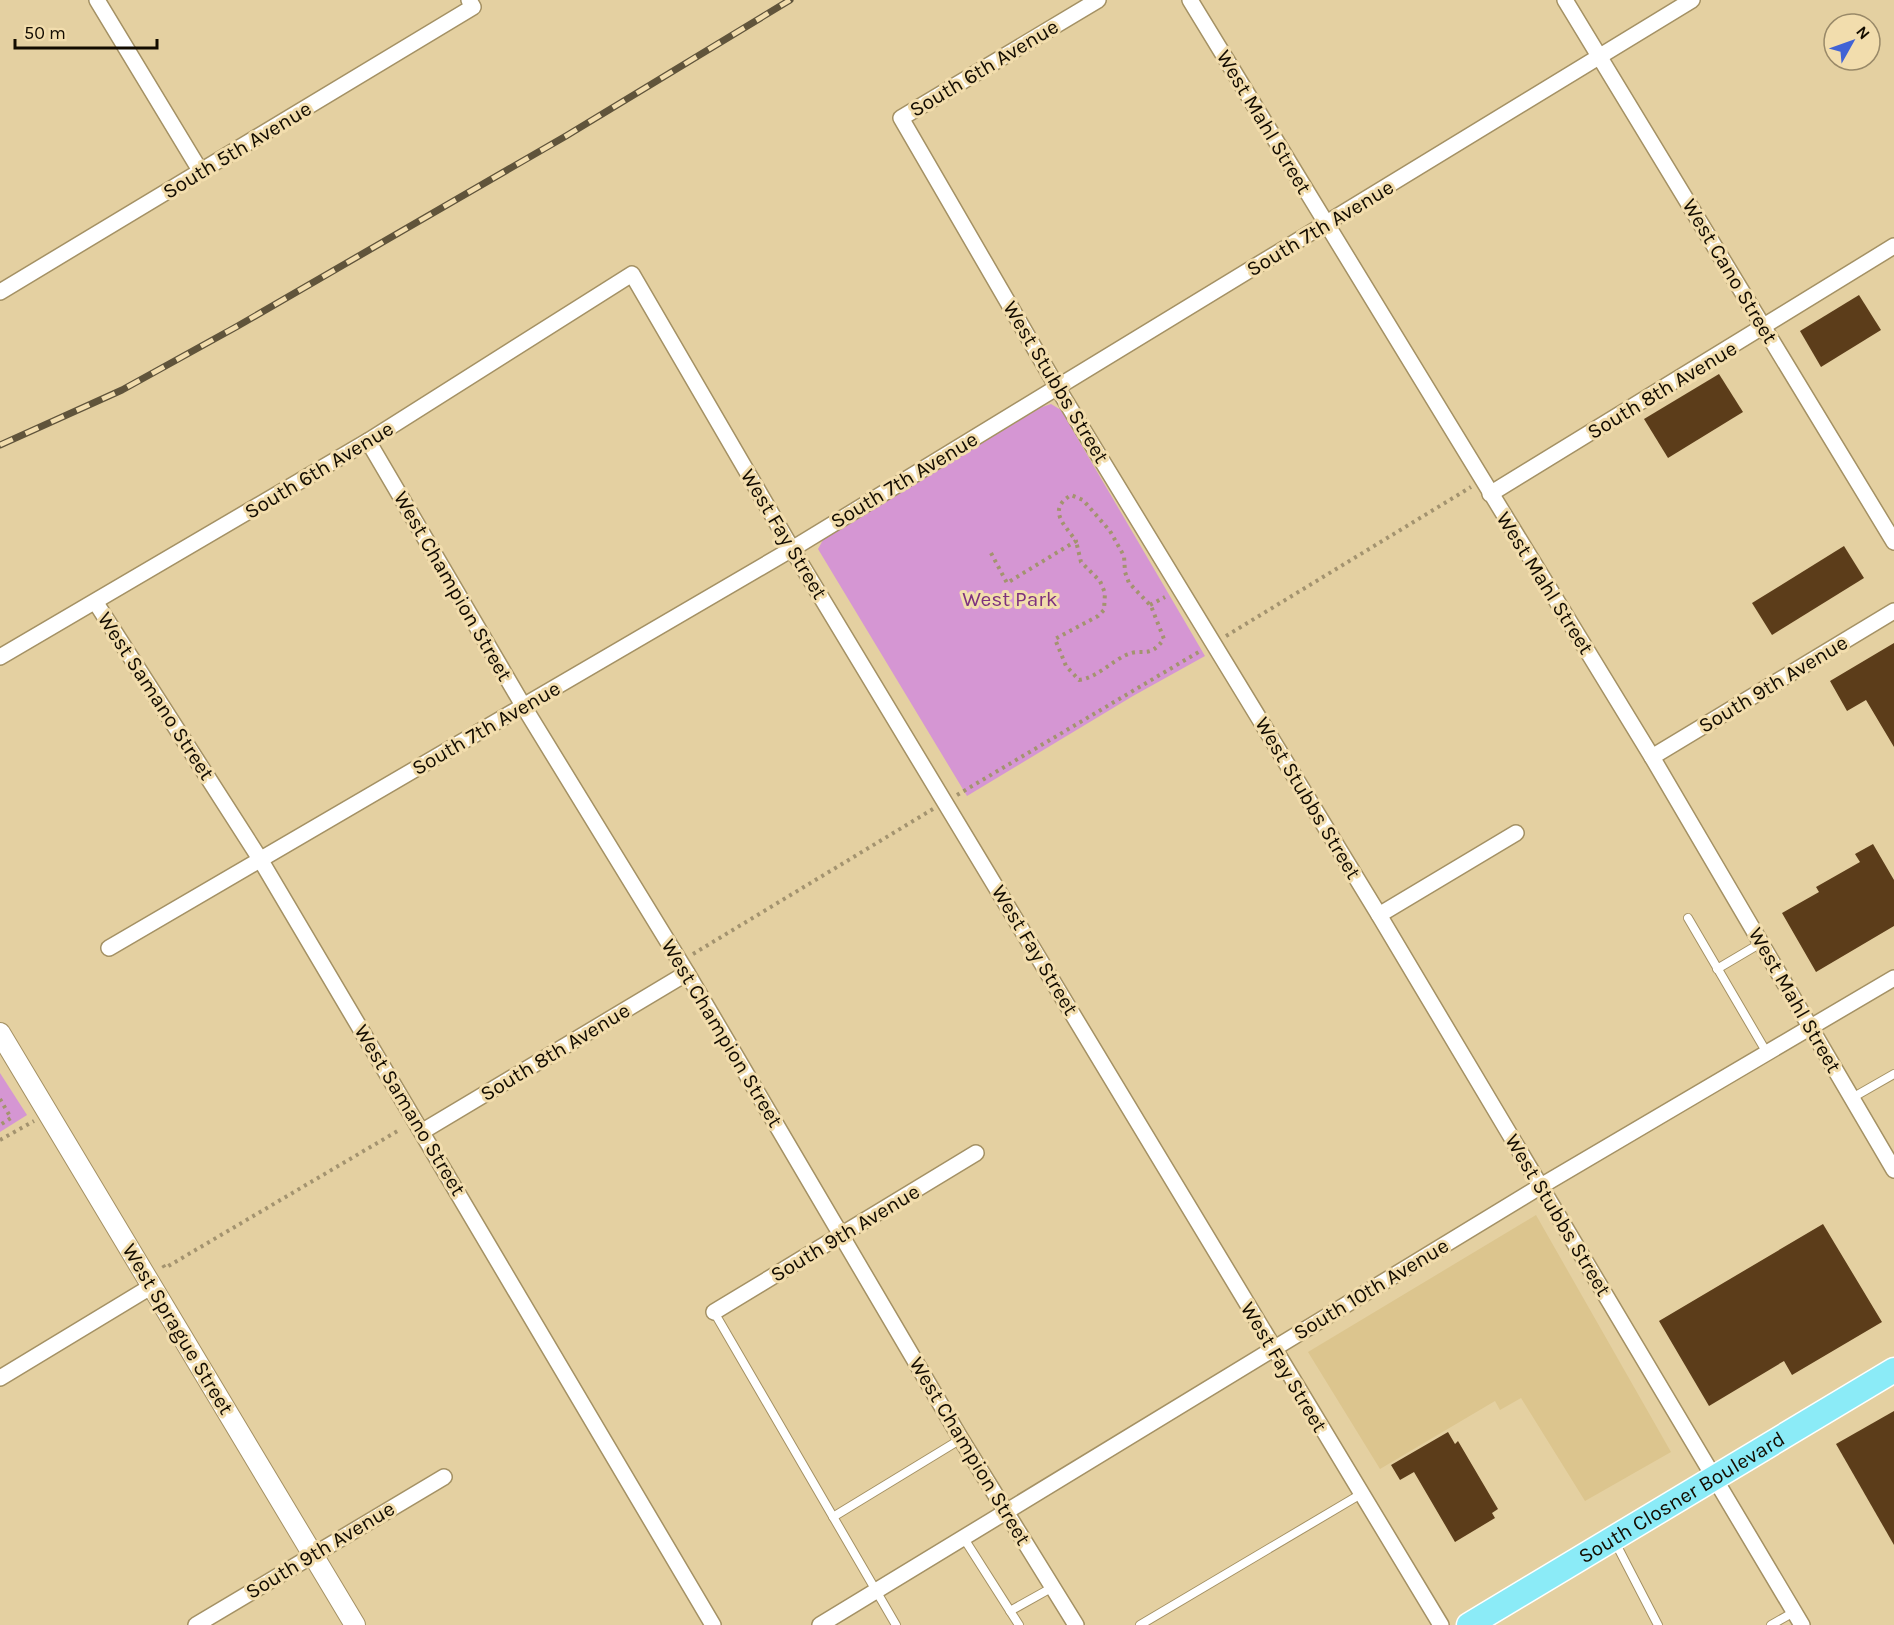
<svg xmlns="http://www.w3.org/2000/svg" width="1894" height="1625" font-family="Karla,sans-serif">
  <style>
    .built { fill: #dcc58e }
    .green { fill: #d596d3 }
    .building { fill: #5c3d1a }
    .lines { fill: none; stroke-linecap: round; stroke-linejoin: round }
    .service-casing { stroke: #a49164; stroke-width: 10 }
    .minor-casing { stroke: #a49164; stroke-width: 18 }
    .tertiary-casing { stroke: #a49164; stroke-width: 22 }
    .primary-casing { stroke: #fff; stroke-width: 27 }
    .path { stroke: #a3936f; stroke-width: 4; stroke-dasharray: 3 4.5; stroke-linecap: butt }
    .service { stroke: #fff; stroke-width: 8 }
    .minor { stroke: #fff; stroke-width: 15 }
    .tertiary { stroke: #fff; stroke-width: 20 }
    .primary { stroke: #8bebf7; stroke-width: 24 }
    .rail-casing { stroke: #60543b; stroke-width: 7 }
    .rail { stroke: #f2ddad; stroke-width: 4.5; stroke-dasharray: 14; stroke-linecap: butt }
    .labels { text-anchor: middle; stroke-width: 6; stroke-linejoin: round; paint-order: stroke }
    .street-label { font-size: 21px; fill: #130c00; stroke: #f2ddad }
    .park-label { font-size: 21px; fill: #7d317e; stroke: #f2ddad }
  </style>
  <rect width="100%" height="100%" fill="#e4d0a1"/>
  <polygon class="built" points="1536,1215 1671,1452 1585,1501 1521,1398 1500,1410 1495,1401 1380,1469 1308,1352"/>
  <g class="green">
    <polygon points="1051,404 1061,410 1205,656 1133,696 967,796 818,549 824,538 1042,407"/>
    <polygon points="0,1073 27,1115 0,1132"/>
  </g>
  <g class="building">
    <polygon points="1859,295 1881,330 1821,367 1800,331"/>
    <polygon points="1719,374 1743,412 1668,458 1644,419"/>
    <polygon points="1844,546 1864,578 1772,635 1752,603"/>
    <polygon points="1894,643 1894,747 1866,700 1847,711 1830,681"/>
    <polygon points="1873,844 1894,880 1894,926 1816,972 1782,913 1819,892 1816,887 1860,862 1855,854"/>
    <polygon points="1823,1224 1882,1322 1792,1375 1784,1361 1709,1406 1659,1321"/>
    <polygon points="1894,1411 1894,1545 1836,1444"/>
    <polygon points="1448,1432 1455,1444 1458,1441 1498,1509 1492,1513 1495,1518 1455,1542 1414,1472 1400,1480 1391,1465"/>
  </g>
  <g class="lines">
    <defs>
      <g id="service">
        <polyline points="1688,918 1767,1053"/>
        <polyline points="1717,969 1761,943"/>
        <polyline points="1852,1098 1894,1074"/>
        <polyline points="714,1312 896,1625"/>
        <polyline points="833,1517 961,1439"/>
        <polyline points="963,1537 1019,1625"/>
        <polyline points="1615,1542 1658,1625"/>
        <polyline points="1010,1611 1053,1587"/>
        <polyline points="1140,1625 1361,1494"/>
        <polyline points="1771,1625 1794,1612"/>
      </g>
      <g id="minor">
        <polyline points="97,0 201,172"/>
        <polyline points="1098,0 901,118 1057,387 1379,915 1802,1625"/>
        <polyline points="1190,0 1652,757 1894,1170"/>
        <polyline points="1565,0 1894,542"/>
        <polyline points="0,292 473,7 469,0"/>
        <polyline points="368,441 524,707 687,973 961,1439 1076,1625"/>
        <polyline points="1490,494 1894,246"/>
        <polyline points="96,603 260,859 713,1625"/>
        <polyline points="0,657 368,441 632,274 792,549 1441,1625"/>
        <polyline points="1652,757 1894,611"/>
        <polyline points="1379,915 1516,833"/>
        <polyline points="109,948 792,549 1692,0"/>
        <polyline points="423,1131 687,973"/>
        <polyline points="714,1312 976,1153"/>
        <polyline points="0,1378 152,1286"/>
        <polyline points="196,1625 444,1477"/>
        <polyline points="820,1625 1541,1186 1894,978"/>
      </g>
      <polyline id="tertiary" points="0,1033 355,1625"/>
      <g id="primary">
        <path id="s1" d="M1469 1625 1894 1370"/>
      </g>
    </defs>
    <use href="#service" class="service-casing"/>
    <use href="#minor" class="minor-casing"/>
    <use href="#tertiary" class="tertiary-casing"/>
    <use href="#primary" class="primary-casing"/>
    <g class="path">
      <path d="M991 553 1007 583 1076 541C1064 524 1047 510 1071 495L1083 500 1110 531 1124 556 1125 572 1129 583 1151 606 1164 639C1148 660 1144 647 1126 655 1111 662 1096 678 1079 680L1066 666 1055 639 1098 616 1104 610 1105 593 1100 581 1081 562 1076 541"/>
      <polyline points="1150,605 1165,597"/>
      <polyline points="1226,636 1471,487"/>
      <polyline points="957,795 1202,650"/>
      <polyline points="693,954 933,809"/>
      <polyline points="0,1099 11,1118 0,1125"/>
      <polyline points="0,1140 34,1121"/>
      <polyline points="163,1265 165,1268 401,1129"/>
    </g>
    <use href="#service" class="service"/>
    <use href="#minor" class="minor"/>
    <use href="#tertiary" class="tertiary"/>
    <use href="#primary" class="primary"/>
    <defs>
      <polyline id="rail" points="0,445 122,390 236,327 566,136 790,0"/>
    </defs>
    <use href="#rail" class="rail-casing"/>
    <use href="#rail" class="rail"/>
  </g>
  <g class="labels">
    <g class="street-label">
      <text transform="translate(984 68) rotate(-31)" y="7">South 6th Avenue</text>
      <text transform="translate(1264 122) rotate(59)" y="7">West Mahl Street</text>
      <text transform="translate(237 150) rotate(-31)" y="7">South 5th Avenue</text>
      <text transform="translate(1320 228) rotate(-31)" y="7">South 7th Avenue</text>
      <text transform="translate(1730 271) rotate(59)" y="7">West Cano Street</text>
      <text transform="translate(1056 382) rotate(59)" y="7">West Stubbs Street</text>
      <text transform="translate(1662 390) rotate(-31)" y="7">South 8th Avenue</text>
      <text transform="translate(319 470) rotate(-31)" y="7">South 6th Avenue</text>
      <text transform="translate(904 480) rotate(-31)" y="7">South 7th Avenue</text>
      <text transform="translate(784 534) rotate(59)" y="7">West Fay Street</text>
      <text transform="translate(1545 583) rotate(58)" y="7">West Mahl Street</text>
      <text transform="translate(453 586) rotate(60)" y="7">West Champion Street</text>
      <text transform="translate(1773 684) rotate(-31)" y="7">South 9th Avenue</text>
      <text transform="translate(156 696) rotate(57)" y="7">West Samano Street</text>
      <text transform="translate(486 728) rotate(-30)" y="7">South 7th Avenue</text>
      <text transform="translate(1308 798) rotate(59)" y="7">West Stubbs Street</text>
      <text transform="translate(1035 950) rotate(59)" y="7">West Fay Street</text>
      <text transform="translate(1795 1000) rotate(60)" y="7">West Mahl Street</text>
      <text transform="translate(722 1033) rotate(59)" y="7">West Champion Street</text>
      <text transform="translate(555 1052) rotate(-31)" y="7">South 8th Avenue</text>
      <text transform="translate(410 1110) rotate(59)" y="7">West Samano Street</text>
      <text transform="translate(1558 1215) rotate(59)" y="7">West Stubbs Street</text>
      <text transform="translate(845 1233) rotate(-31)" y="7">South 9th Avenue</text>
      <text transform="translate(1371 1289) rotate(-31)" y="7">South 10th Avenue</text>
      <text transform="translate(178 1329) rotate(59)" y="7">West Sprague Street</text>
      <text transform="translate(1284 1367) rotate(59)" y="7">West Fay Street</text>
      <text transform="translate(970 1451) rotate(59)" y="7">West Champion Street</text>
      <text dy="7" stroke="none"><textPath href="#s1" startOffset="248">South Closner Boulevard</textPath></text>
      <text transform="translate(320 1550) rotate(-31)" y="7">South 9th Avenue</text>
    </g>
    <g class="park-label">
      <text x="1010" y="606">West Park</text>
    </g>
  </g>
  <g transform="translate(1852 42) rotate(50)"><circle r="28" fill="#f2ddad" stroke="#998968" stroke-width="1.5"/>
  <path d="M0-4.5L10 22L0 15L-10 22Z" fill="#4163d5"/>
  <text y="-9" font-size="16" font-weight="bold" text-anchor="middle" fill="#130c00">N</text>
  </g>
  <path d="M15 39v9h142v-9" fill="none" stroke="#130c00" stroke-width="3"/>
  <text x="24" y="39" font-size="18" fill="#130c00" stroke="#f2ddad" stroke-width="4.5" paint-order="stroke">50 m</text>
</svg>
